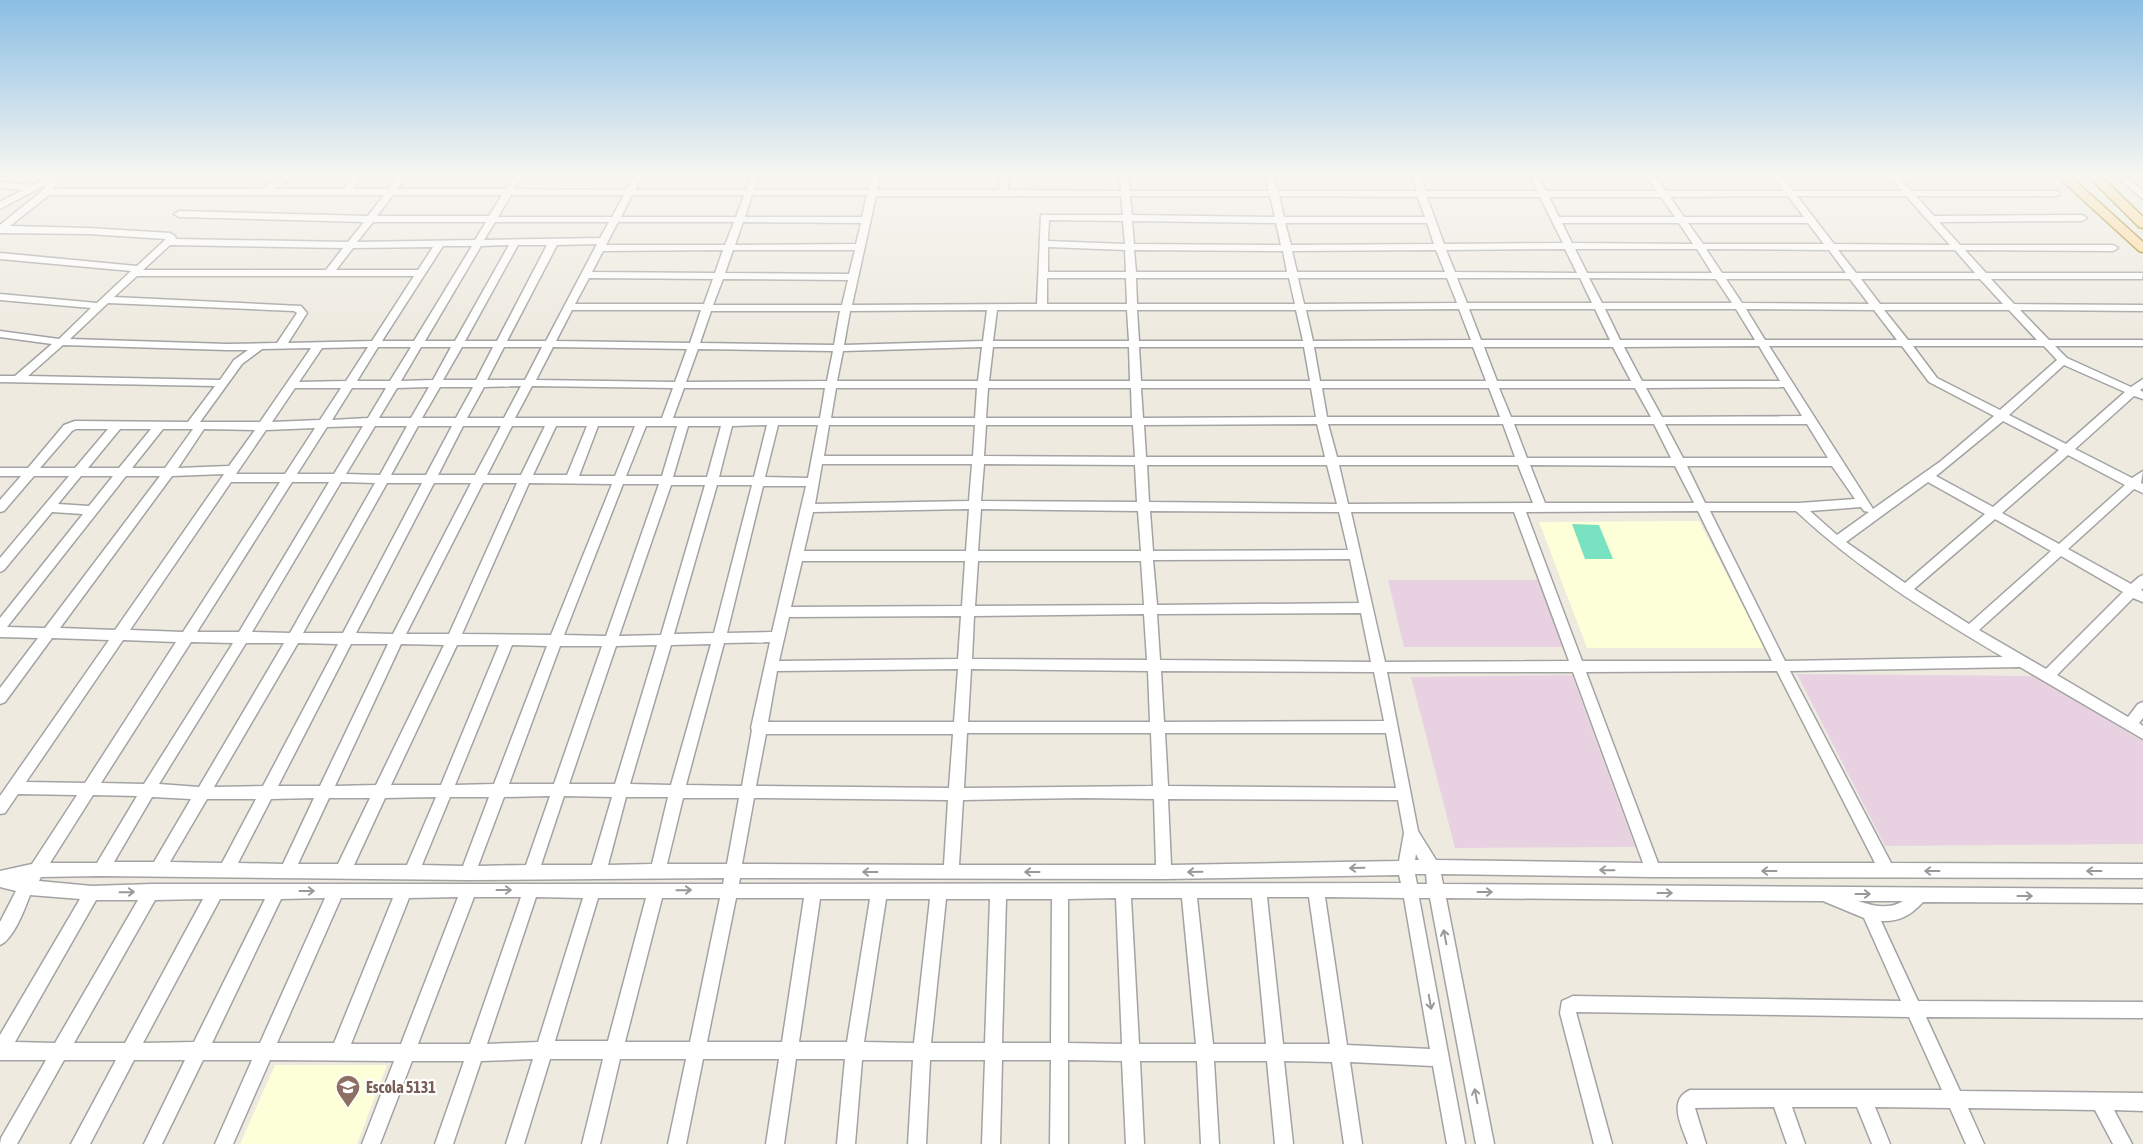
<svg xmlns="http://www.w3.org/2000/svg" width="2143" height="1144" font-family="'Asap Condensed',sans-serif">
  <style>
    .industrial { fill: #e8d2e2 }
    .education { fill: #fcffd8 }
    .pitch { fill: #79e3c1 }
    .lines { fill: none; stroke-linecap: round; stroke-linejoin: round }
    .minor-casing { stroke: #a3a3a3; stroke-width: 3 }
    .major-casing { stroke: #936d00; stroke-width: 3 }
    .minor { fill: #fff; fill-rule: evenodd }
    .major { fill: #ffd894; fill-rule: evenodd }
    .oneway { stroke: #999 }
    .labels { text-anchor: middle; stroke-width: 4.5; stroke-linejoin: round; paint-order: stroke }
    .near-education-label { font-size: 16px; font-weight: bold; fill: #785e54; stroke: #fff; text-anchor: start }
  </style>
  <rect width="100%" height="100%" fill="#eeeae0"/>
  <g class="industrial">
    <polygon points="1388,580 1540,580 1564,647 1404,647"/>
    <polygon points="1797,674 2034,676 2143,741 2143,844 1885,846"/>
    <polygon points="1572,675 1635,847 1455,848 1411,677"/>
  </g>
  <g class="education">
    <polygon points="1699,521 1765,648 1587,648 1539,522"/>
    <polygon points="275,1065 387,1065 357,1144 240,1144"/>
  </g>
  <polygon class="pitch" points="1572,524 1599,525 1613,559 1585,559"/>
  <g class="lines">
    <defs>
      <g id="minor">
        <path d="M49 176H60L53 189H261L284 176H295L273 189H344L353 176H361L353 189H388L398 176H407L397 189H506L514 176H522L514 189 626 190 634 176H642L635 190H746L751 176H759L754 190H868L872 176H880L877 190H999L1000 176H1008V190L1121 191 1120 176H1128L1130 191H1269L1266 176H1274L1278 191H1417L1412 176H1420L1426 191H1537L1530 176H1538L1546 191H1657L1646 176H1655L1666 191H1784L1773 176H1782L1793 191H1902L1889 176H1898L1911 191H2059V195L2056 196H1916L1934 216 2082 215 2087 218 2082 221 1939 222 1960 245H2113L2118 248 2113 251 1965 250 1986 273H2143L2142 279H1991L2014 304 2143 305V311L2020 310 2049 340H2143V346H2055L2067 358 2131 387 2143 379V388L2140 390 2143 392V399L2134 396 2075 449 2132 478 2143 471 2141 483 2143 484V493L2134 489 2068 549 2131 584 2139 577 2143 575V588L2141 590 2143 591V602L2133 598 2057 675 2128 717 2138 704 2143 702V718L2139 723 2143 726V739L2020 667 1790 671 1891 863 2143 864V878L1653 877 1441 874 1443 884 2143 889V903L1923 902C1911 915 1900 922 1881 921L1918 1001 2143 1002V1018L1926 1017 1960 1091 2143 1093V1111L2114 1110 2132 1144H2113L2095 1110 1968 1108 1984 1144H1966L1950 1108 1875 1107 1890 1144H1872L1857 1107H1792L1805 1144H1787L1774 1107 1695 1108 1706 1144H1688C1682 1127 1667 1100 1690 1090H1942L1909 1017 1576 1012 1612 1144H1594L1560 1013 1562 1001 1573 996 1901 1001 1864 918 1823 901 1446 898 1494 1144H1476L1430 898H1419L1465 1144H1447L1433 1066 1350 1062 1362 1144H1344L1332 1062 1284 1061 1293 1144H1275L1267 1061H1214L1219 1144H1201L1197 1061H1140L1144 1144H1126L1122 1061 1068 1060V1144H1050L1051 1060H1002L1000 1144H982L985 1060H930L926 1144H908L913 1060H862L855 1144H837L845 1059H796L784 1144H766L779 1059H703L686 1144H668L686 1059H620L600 1144H582L603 1059H550L524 1144H506L533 1059 481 1061 453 1144H435L464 1061H412L380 1144H362L394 1061 270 1060 233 1144H215L252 1060H203L162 1144H144L185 1060H134L90 1144H71L116 1060H64L17 1144H0L1 1138 46 1060H0V1035L80 899 30 895C25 908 14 939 0 945V922L16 891 0 887V871L32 864 77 795 18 794 5 813 0 814V796L109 640 52 638 5 702 0 704V688L38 638 0 637V618L83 514 52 512 4 570 0 572V558L69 476H34L4 511 0 512V500L21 476H0V468H28L64 425 75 421 188 422 215 386 0 382V376H15L52 344 0 337V331L59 339 91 308 0 300V294L97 303 131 271 0 259V253L137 266 166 239 88 234 0 233V225L43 190 47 184 0 209V202L23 190 0 188V182L32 185ZM49 195H384L368 216 179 211 174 214 179 217 364 222 348 242 176 239 175 236 170 233 88 228 10 226ZM393 195H502L489 216H377ZM511 195H624L612 217H498ZM632 195H744L736 217H621ZM752 195H867L862 217H745ZM876 196H1121L1123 215H1041L1037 304 852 305ZM1130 196H1270L1275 217 1132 215ZM1279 196 1418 197 1425 217H1284ZM1788 196 1804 217H1684L1670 197ZM1797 196H1906L1950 245 1834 244ZM1427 197H1540L1563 243 1444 244ZM1549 197H1661L1675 217H1559ZM1049 220 1123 221 1125 244 1048 241ZM1132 221 1276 223 1281 245 1134 244ZM373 222H486L475 240 357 242ZM495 222H609L600 238 484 240ZM618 222H734L725 245H606ZM743 222 861 223 856 244 735 245ZM1285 223H1427L1434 244 1291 245ZM1562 223H1679L1693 244 1572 243ZM1688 223H1808L1824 244H1703ZM597 244 546 341H507L557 245ZM170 245 343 248 326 270H143ZM509 245 455 341H425L481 246ZM518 245H547L497 341H465ZM443 246H472L414 341H382ZM433 247 418 270H336L353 248ZM1048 247 1125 250 1126 272H1048ZM1565 249 1577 273 1455 272 1446 250ZM1575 249H1697L1712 273H1587ZM1706 249 1829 250 1846 273H1722ZM723 250 715 273 592 272 603 251ZM733 250H855L849 274 725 273ZM1134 250 1283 251 1287 272H1136ZM1436 250 1445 272H1297L1292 251ZM1838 250H1955L1975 273H1856ZM137 276H414L372 341 288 343 307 313 301 306 114 297ZM589 278 713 279 704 304H575ZM1047 278H1126L1127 304H1047ZM1136 278H1289L1295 304H1137ZM1298 278H1447L1457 303 1304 304ZM1457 278H1580L1592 303H1467ZM1589 278 1716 279 1732 303H1602ZM723 279 848 280 842 305H713ZM1726 279H1850L1869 304 1742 303ZM1861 279H1980L2003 304H1880ZM108 303 294 311 297 313 277 343 227 344 70 339ZM1459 309 1471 340 1313 341 1306 310ZM1469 309H1595L1610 340H1481ZM1605 309H1736L1755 340H1620ZM1746 309 1874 310 1897 340H1765ZM572 310H701L690 343 556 341ZM987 310 983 341 844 345 850 311ZM997 310H1127L1129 341H993ZM1137 310H1296L1303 341H1139ZM1884 310H2009L2037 340H1908ZM711 311H840L834 345 700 343ZM63 345 227 350H248L234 360 220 380 28 376ZM1759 346 1780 381H1642L1624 347ZM1769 346H1902L1929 382 1994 416 1941 461 1873 509ZM1913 346H2044L2057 360 2000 410 1937 378ZM368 347 346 381 299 382 322 348ZM378 347H411L390 381H357ZM421 347H451L433 380 401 381ZM462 347H493L476 380H443ZM504 347H542L525 380H487ZM553 347 687 349 675 382 536 380ZM982 347 978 381H837L843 351ZM993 347H1129L1130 381H989ZM1139 347H1304L1310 381H1141ZM1314 347H1473L1486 381H1320ZM1484 347H1613L1631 381H1497ZM311 348 260 422H200L242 364 262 349ZM698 349 833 351 827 381 686 382ZM2064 365 2125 392 2066 444 2009 415ZM521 386 504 418H467L484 387ZM532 386 673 388 662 418H515ZM429 387 411 418H379L397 388ZM440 387H473L456 418H422ZM1784 387 1802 416 1662 417 1646 388ZM295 388H341L320 420 272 422ZM352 388H386L368 418 332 420ZM684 388H825L820 418H673ZM836 388H977L975 418H831ZM988 388H1131L1132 418H986ZM1141 388H1311L1316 417 1143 418ZM1322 388H1489L1500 417H1327ZM1499 388H1635L1651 417H1511ZM2003 421 2059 450 1993 507 1936 476ZM1317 424 1325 457H1146L1144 425ZM1328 424H1503L1515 457H1337ZM1514 424H1654L1671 458H1527ZM1665 424H1807L1828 458H1683ZM767 425 754 477H719L732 426ZM778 425H818L808 478 765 477ZM829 425H975L973 456H824ZM986 425H1133L1135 457 984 456ZM363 426 334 474H297L327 427ZM375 426H407L380 475 346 474ZM418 426H452L426 475H391ZM463 426H501L475 475H438ZM512 426H545L521 475H487ZM556 426H587L567 475H533ZM598 426H635L615 476H579ZM646 426H677L662 476H626ZM688 426H721L707 477H673ZM315 428 285 474H236L266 430ZM76 429H108L75 468H40L72 431ZM120 429H151L119 468H88ZM163 429H193L165 468H132ZM204 429 255 430 229 466 178 468ZM2068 455 2125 485 2059 544 2002 513ZM822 464H972L969 501 815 504ZM984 464 1135 465 1137 502 981 501ZM1147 465H1327L1337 504 1149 502ZM1339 465H1518L1533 503 1348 504ZM1530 465 1675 466 1694 503H1545ZM1687 466H1832L1855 499 1799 503H1705ZM224 474 115 630 60 628 172 476ZM81 476H113L89 506 58 504ZM126 476H160L45 628 7 627ZM231 482H280L183 632 130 630ZM292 482H329L239 632H197ZM341 482 375 483 290 633 252 632ZM1928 482 1985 514 1905 583 1846 542ZM387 483H422L343 633H303ZM434 483H471L393 634 356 633ZM483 483H517L449 634H406ZM529 483 612 484 551 635 462 634ZM623 484H659L606 636 564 635ZM671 485H705L661 635 619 636ZM717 485H752L714 633 674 634ZM763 486H806L772 632 727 633ZM1861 507 1864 511 1869 512 1837 535 1810 511ZM969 509 966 551H804L813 512ZM981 509 1138 511 1141 551H978ZM1150 511 1339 512 1348 550 1153 551ZM1698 511 1772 661H1582L1526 512ZM1710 511H1796C1858 569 1930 614 2003 657L1785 661ZM1351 512H1514L1569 661 1385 662ZM1995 519 2051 551 1969 624 1914 589ZM2061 556 2123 592 2046 669 1979 630ZM1350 559 1359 603 1157 605 1153 560ZM802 561H965L962 606 791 607ZM978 561H1141L1144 605 975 606ZM1361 613 1371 662 1160 660 1157 614ZM1144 614 1147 660 972 659 974 616ZM961 616 958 659 779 661 789 617ZM123 640 176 642 85 783 26 782ZM191 642 233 643 144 784 101 783ZM770 642 751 728 752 730 742 786 686 785 724 643ZM246 643H284L199 787 159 784ZM298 643 338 644 263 786 214 787ZM351 644H388L320 786H278ZM401 644 444 645 376 785 335 786ZM711 644 671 785 630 784 671 645ZM457 645H499L441 785H391ZM512 645 547 646 494 784 455 785ZM657 645 615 784H569L616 646ZM560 646H602L554 784H509ZM958 669 954 722H768L777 671ZM971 669 1148 671 1150 722H968ZM1161 671 1374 672 1384 721 1164 722ZM1777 671 1875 863H1658L1586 672ZM1387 672H1573L1643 863 1436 860 1418 831ZM967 733H1151L1153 786 964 788ZM1165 733H1386L1396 788 1168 786ZM766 734H953L949 788 756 786ZM93 795 137 796 97 863H50ZM550 796 526 865 478 866 504 797ZM564 796 612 797 592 865H541ZM152 797 191 799 154 862H114ZM436 797 407 865H354L385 798ZM450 797H489L463 866 422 865ZM626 797H668L652 864 608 865ZM314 798 283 864 238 863 271 799ZM329 798H370L338 864H298ZM683 798H739L727 864H667ZM754 798 948 800 944 865 742 864ZM1084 798 1154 799 1156 865H959L963 800ZM207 799H256L222 863 170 862ZM1168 799 1398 800 1404 833 1399 861 1171 865ZM1416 854 1419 860H1415ZM1415 874H1426L1427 884H1417ZM1399 875 1401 883 739 884 740 878 1164 879ZM100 876 468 880 724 878 723 884H152L92 886 39 881 41 877ZM458 897 401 1044H351L409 898ZM474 897H521L470 1044H418ZM536 897 583 898 538 1042 487 1044ZM1267 897H1309L1330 1044H1283ZM1325 897 1404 898 1430 1049 1347 1045ZM325 898 260 1043H212L281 899ZM341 898H393L334 1043H277ZM598 898H646L608 1041H555ZM662 898H720L690 1042H625ZM736 898H804L782 1042H707ZM1116 898 1122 1044 1068 1043V899ZM1131 898H1182L1196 1044H1139ZM1197 898H1252L1266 1044H1213ZM203 899 125 1043H74L155 900ZM220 899H265L194 1042 143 1043ZM820 899H870L847 1042H799ZM886 899H930L914 1043 864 1042ZM946 899H990L985 1043H931ZM1006 899H1052L1051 1043H1002ZM96 900H138L55 1043 15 1042ZM1858 901H1903C1889 910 1873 906 1858 901Z"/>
        <polygon points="2116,176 2125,176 2143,191 2143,199"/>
      </g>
      <g id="major">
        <polygon points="2057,176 2070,176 2143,242 2143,252 2139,251"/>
        <polygon points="2088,176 2101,176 2143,217 2143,228 2139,227"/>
      </g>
    </defs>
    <use href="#minor" class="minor-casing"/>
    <use href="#major" class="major-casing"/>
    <use href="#minor" class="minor"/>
    <use href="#major" class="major"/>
  </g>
  <defs><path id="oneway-shaft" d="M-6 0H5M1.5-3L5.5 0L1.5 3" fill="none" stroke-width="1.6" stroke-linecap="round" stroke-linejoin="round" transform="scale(1.25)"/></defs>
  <g class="oneway">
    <use href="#oneway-shaft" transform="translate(1357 868) rotate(179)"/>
    <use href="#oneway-shaft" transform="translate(1607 870) rotate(-179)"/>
    <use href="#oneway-shaft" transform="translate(1769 871) rotate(-180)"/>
    <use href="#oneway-shaft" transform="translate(1932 871) rotate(180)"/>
    <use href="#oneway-shaft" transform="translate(2094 871) rotate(180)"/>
    <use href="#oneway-shaft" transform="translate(870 872) rotate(-180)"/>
    <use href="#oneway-shaft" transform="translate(1032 872) rotate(-180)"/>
    <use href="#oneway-shaft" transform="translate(1195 872) rotate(179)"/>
    <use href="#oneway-shaft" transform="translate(504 890)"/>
    <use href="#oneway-shaft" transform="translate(684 890) rotate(-1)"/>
    <use href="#oneway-shaft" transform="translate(307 891)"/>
    <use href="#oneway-shaft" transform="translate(127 892) rotate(-1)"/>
    <use href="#oneway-shaft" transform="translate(1485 892)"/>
    <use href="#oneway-shaft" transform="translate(1665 893)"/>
    <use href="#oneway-shaft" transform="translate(1863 894)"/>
    <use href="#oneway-shaft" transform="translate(2025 896)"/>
    <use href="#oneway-shaft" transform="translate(1445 937) rotate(-101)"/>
    <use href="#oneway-shaft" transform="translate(1430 1002) rotate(80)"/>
    <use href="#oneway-shaft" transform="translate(1476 1096) rotate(-101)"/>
  </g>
  <linearGradient id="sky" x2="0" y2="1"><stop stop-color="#8abee4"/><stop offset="0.52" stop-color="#f7f6f1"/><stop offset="1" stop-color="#f7f6f1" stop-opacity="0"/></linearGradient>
  <rect width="2143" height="336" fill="url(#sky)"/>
  <defs>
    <symbol id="school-pin" viewBox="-11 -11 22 30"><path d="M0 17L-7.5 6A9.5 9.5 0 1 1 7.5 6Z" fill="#8d6e63" stroke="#fff"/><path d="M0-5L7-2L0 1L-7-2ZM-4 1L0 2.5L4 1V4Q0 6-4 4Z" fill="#fff"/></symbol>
  </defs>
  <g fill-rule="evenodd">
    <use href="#school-pin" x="334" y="1073" width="28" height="38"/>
  </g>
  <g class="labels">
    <g class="near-education-label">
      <text x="366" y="1093">Escola 5131</text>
    </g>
  </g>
</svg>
